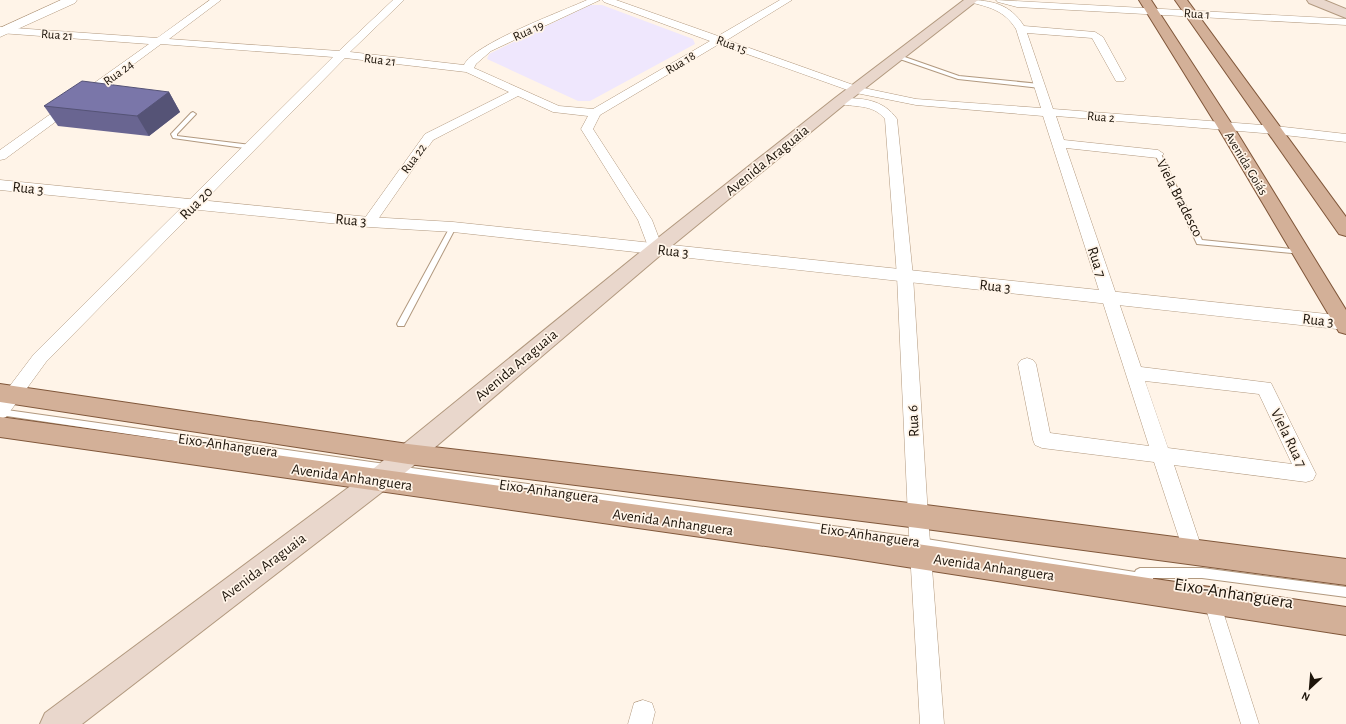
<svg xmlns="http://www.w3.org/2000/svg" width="1346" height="724" font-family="'Alegreya Sans',sans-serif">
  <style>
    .education { fill: #efe7fd }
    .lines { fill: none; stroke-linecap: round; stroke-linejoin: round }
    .service-casing { stroke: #b2997f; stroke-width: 2 }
    .pedestrian-casing { stroke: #b2997f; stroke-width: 1 }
    .minor-casing { stroke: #b2997f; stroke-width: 1 }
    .tertiary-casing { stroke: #b2997f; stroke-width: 1 }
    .secondary-casing { stroke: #b2997f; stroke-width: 2 }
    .primary-casing { stroke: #80573a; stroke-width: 2 }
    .service { fill: #fff; fill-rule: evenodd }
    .pedestrian { fill: #fff; fill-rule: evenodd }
    .minor { fill: #fff; fill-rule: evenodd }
    .tertiary { fill: #fff; fill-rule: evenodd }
    .secondary { fill: #e9d7cc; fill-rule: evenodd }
    .primary { fill: #d3b098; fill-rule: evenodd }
    .wall { fill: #696591 }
    .shaded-wall { fill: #555376 }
    .building { fill: #7a76a9; stroke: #555376 }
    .labels { text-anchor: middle; stroke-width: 3.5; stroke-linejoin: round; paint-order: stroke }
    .far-street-label { font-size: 13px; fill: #1d140a; stroke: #fff4e8 }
    .street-label { font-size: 15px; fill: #1d140a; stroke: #fff4e8 }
    .near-street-label { font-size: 18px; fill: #1d140a; stroke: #fff4e8 }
  </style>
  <rect width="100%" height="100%" fill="#fff4e8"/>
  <polygon class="education" points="590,5 602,5 693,39 695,44 590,101 578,101 487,59 489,54"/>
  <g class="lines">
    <defs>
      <g id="service">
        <polygon points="899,55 959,76 1040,84 1043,86 1040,88 958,79 897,58 897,56"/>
        <polygon points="193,112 196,114 177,134 177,136 251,145 254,147 251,149 173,138 171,134 172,133 191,113"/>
        <polygon points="1158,152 1161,154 1202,240 1301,250 1303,250 1304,252 1303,254 1197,244 1155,154"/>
        <polygon points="453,225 456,227 405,324 404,326 398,326 397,324 450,227"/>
        <polygon points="0,409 385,464 388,465 390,468 388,471 385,472 0,415"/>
        <polygon points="397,466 920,538 1135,572 1136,570 1140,568 1202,568 1346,587 1346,597 1202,578 1153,578 1153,582 1149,584 920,546 397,474 394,473 392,470 394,467"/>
      </g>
      <polygon id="pedestrian" points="1211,591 1217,593 1219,599 1259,724 1241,724 1203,599 1205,593"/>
      <g id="minor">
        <path d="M210 0H221L169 39 339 51 393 0H404L350 52 464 65C473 44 563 11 587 0H600L491 51 476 64 474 68 559 106 593 109 710 41 604 2 602 0H616L718 36 780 0H792L727 40 859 87 916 99 1041 108 1016 29C1004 10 989 7 969 2L967 0C992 0 1010 4 1024 26L1095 32 1103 37 1126 79 1124 81H1116L1092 38 1027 33 1053 109 1275 126 1346 134V142L1275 134 1056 116 1064 140 1158 150 1164 154 1158 158 1066 148 1141 367 1271 383 1316 474 1313 480 1306 482 1174 465 1203 552 1200 559 1193 562 1186 559 1154 462 1042 448 1035 445 1033 440 1018 364 1021 360 1027 358 1033 360 1036 364 1050 433 1149 446 1043 116 916 105 856 93 719 44 600 115 593 129 652 220 663 249 661 252H651L649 249 638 220 581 129 588 116 553 112 518 96 433 140 374 225H364L362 222 425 134 509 92 466 72 345 58 46 362 6 417 0 419V399L34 354 333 57 161 44 5 159 0 160V150L149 44 0 33V27L157 38ZM1145 381 1259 394 1292 464 1168 448Z"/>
        <polygon points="996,0 1346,19 1346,25 1017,7 998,2"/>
        <path d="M840 98C862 98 883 99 897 119L913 276 928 516 944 724H920L908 516 897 276 885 119C872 103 854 108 836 103L834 101Z"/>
        <polygon points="643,700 652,703 655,712 652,724 628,724 634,703"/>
      </g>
      <g id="tertiary">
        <polygon points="61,0 77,0 75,3 0,37 0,28"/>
        <polygon points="0,180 369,217 453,222 1346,316 1346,330 453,232 369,227 0,190"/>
      </g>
      <g id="secondary">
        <polygon points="964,0 978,0 845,104 663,253 386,489 82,724 40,724 45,713 368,473 649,245 835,98"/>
        <polygon points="1307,0 1324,0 1346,9 1346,18 1309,3"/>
      </g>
      <g id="primary">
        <polygon points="1139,0 1151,0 1233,126 1346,310 1346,334 1339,332 1217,126"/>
        <polygon points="1175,0 1187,0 1346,217 1346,236 1339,234"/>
        <polygon points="0,384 408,444 918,504 1346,559 1346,585 918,528 408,464 0,402"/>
        <polygon points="0,417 842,533 1346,607 1346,635 842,557 0,437"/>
      </g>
    </defs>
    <use href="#service" class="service-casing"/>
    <use href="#pedestrian" class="pedestrian-casing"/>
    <use href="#minor" class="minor-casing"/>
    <use href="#tertiary" class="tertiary-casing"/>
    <use href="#secondary" class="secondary-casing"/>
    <use href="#primary" class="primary-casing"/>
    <use href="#service" class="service"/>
    <use href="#pedestrian" class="pedestrian"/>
    <use href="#minor" class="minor"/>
    <use href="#tertiary" class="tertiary"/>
    <use href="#secondary" class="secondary"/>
    <use href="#primary" class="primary"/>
  </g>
  <polygon class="wall" points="169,92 180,112 149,136 58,126 44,106"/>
  <polygon class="shaded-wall" points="169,92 180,112 149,136 137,116"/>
  <polygon class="building" points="82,81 169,92 137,116 44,106"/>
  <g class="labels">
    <g class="far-street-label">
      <text transform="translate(1197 13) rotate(4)" y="5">Rua 1</text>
      <text transform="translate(528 30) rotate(-24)" y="5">Rua 19</text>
      <text transform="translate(57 34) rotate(4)" y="5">Rua 21</text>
      <text transform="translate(732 44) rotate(20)" y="5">Rua 15</text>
      <text transform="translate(380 59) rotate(7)" y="5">Rua 21</text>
      <text transform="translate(680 62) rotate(-31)" y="5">Rua 18</text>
      <text transform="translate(118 72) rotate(-36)" y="5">Rua 24</text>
      <text transform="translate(1101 116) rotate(5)" y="5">Rua 2</text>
      <text transform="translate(413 158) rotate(-54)" y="5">Rua 22</text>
      <text transform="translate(1247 163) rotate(59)" y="5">Avenida Goiás</text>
    </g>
    <g class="street-label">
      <text transform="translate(767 160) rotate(-39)" y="5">Avenida Araguaia</text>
      <text transform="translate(28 188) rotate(6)" y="5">Rua 3</text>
      <text transform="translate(1180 198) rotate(63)" y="5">Viela Bradesco</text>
      <text transform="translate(196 203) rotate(-45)" y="5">Rua 20</text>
      <text transform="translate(351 220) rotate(5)" y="5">Rua 3</text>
      <text transform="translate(673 251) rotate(6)" y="5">Rua 3</text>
      <text transform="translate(1097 262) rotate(72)" y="5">Rua 7</text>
      <text transform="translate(995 286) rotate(6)" y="5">Rua 3</text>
      <text transform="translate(1318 320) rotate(6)" y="5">Rua 3</text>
      <text transform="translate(516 365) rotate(-40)" y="5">Avenida Araguaia</text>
      <text transform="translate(913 421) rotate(-93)" y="5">Rua 6</text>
      <text transform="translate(1289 438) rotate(64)" y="5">Viela Rua 7</text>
      <text transform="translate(228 445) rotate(8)" y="5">Eixo-Anhanguera</text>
      <text transform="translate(352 477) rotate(8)" y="5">Avenida Anhanguera</text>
      <text transform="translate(549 491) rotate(8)" y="5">Eixo-Anhanguera</text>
      <text transform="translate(673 522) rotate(8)" y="5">Avenida Anhanguera</text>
      <text transform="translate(870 535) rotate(8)" y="5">Eixo-Anhanguera</text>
      <text transform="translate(263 567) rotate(-37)" y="5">Avenida Araguaia</text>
      <text transform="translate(994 567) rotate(8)" y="5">Avenida Anhanguera</text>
    </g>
    <g class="near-street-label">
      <text transform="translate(1234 593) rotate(9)" y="6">Eixo-Anhanguera</text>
    </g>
  </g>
  <g transform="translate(1310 688) rotate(206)" stroke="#fff4e8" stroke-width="3" paint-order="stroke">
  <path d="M0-3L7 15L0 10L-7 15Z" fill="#1d140a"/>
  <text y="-6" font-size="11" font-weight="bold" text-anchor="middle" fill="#1d140a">N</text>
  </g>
</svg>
